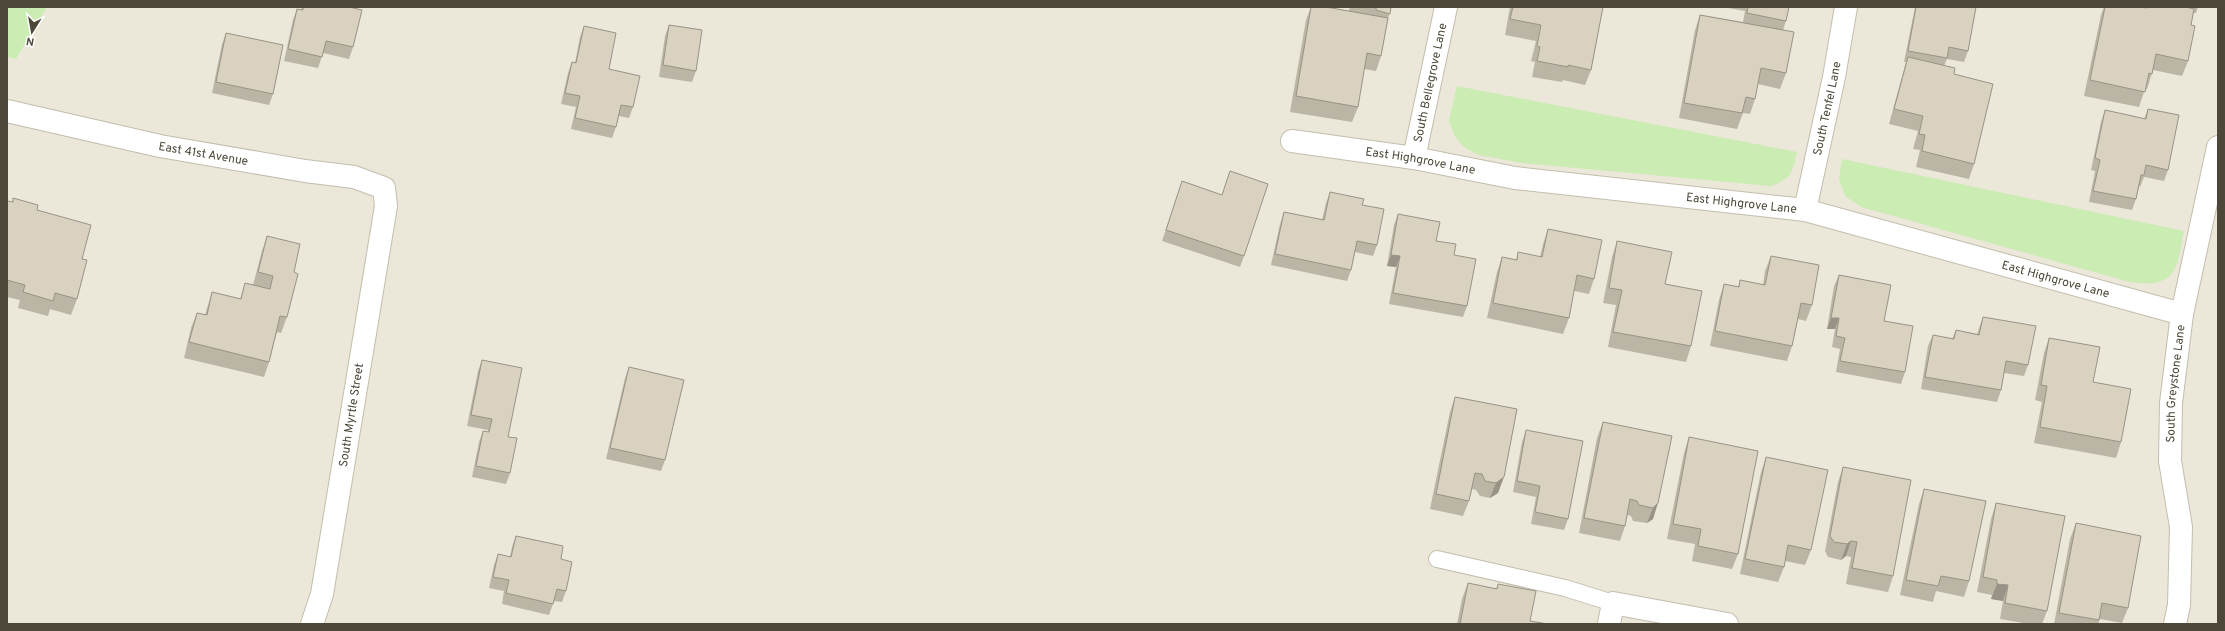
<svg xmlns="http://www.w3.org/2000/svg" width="2225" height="631" font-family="Overpass,sans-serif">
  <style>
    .residential { fill: #ebe7d9 }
    .green { fill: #cbecb3 }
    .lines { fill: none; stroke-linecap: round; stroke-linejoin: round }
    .lane-casing { stroke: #c3bead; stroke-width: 18 }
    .street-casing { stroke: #c3bead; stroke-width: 24 }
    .lane { stroke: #fff; stroke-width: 16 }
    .street { stroke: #fff; stroke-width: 22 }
    .wall { fill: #bbb5a5 }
    .shaded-wall { fill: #989386 }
    .building { fill: #d9d2c0; stroke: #989386 }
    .labels { text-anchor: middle; stroke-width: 4; stroke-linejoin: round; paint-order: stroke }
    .street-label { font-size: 12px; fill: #4c4738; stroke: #fff }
  </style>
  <rect width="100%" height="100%" fill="#f6f4ec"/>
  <polygon class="residential" points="47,7 2218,7 2218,624 7,624 7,57 16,59"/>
  <g class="green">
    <polygon points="7,7 47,7 16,59 7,57"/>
    <path d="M1457 86 1797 152C1793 172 1791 179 1771 186L1521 163 1478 155 1464 147 1454 135 1449 120Z"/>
    <path d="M1842 159 2184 231C2177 269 2176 289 2130 282L1861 207 1845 196 1839 179Z"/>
  </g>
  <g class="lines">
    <defs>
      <polyline id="lane" points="1437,559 1565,588 1613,603"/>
      <g id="street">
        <path id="s1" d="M7 111 160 146 305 171 354 177 384 188 386 206 322 594 312 624"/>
        <path id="s2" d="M1292 141 1414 158 1515 178 1805 210 2182 314"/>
        <path id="s3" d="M1414 158 1446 7"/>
        <path id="s4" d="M1805 210 1834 77 1846 7"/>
        <polyline points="1609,624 1613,603 1727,624"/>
        <path id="s5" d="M2175 624 2179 605 2181 527 2170 461 2171 403 2182 314 2218 147"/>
      </g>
    </defs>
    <use href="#lane" class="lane-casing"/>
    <use href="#street" class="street-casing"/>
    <use href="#lane" class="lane"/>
    <use href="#street" class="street"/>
  </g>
  <g class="wall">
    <polygon points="302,7 349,7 353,47 349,59 323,53 318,68 284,61 293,20 297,9 301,10"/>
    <polygon points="1311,7 1326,7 1349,11 1350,7 1391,7 1388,19 1381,56 1376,71 1364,69 1358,107 1352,122 1290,112 1306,20"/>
    <polygon points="1510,7 1603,7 1591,70 1585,85 1563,80 1562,82 1532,77 1535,62 1531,61 1536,41 1505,35"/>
    <polygon points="1728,7 1789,7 1786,21 1783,30 1786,73 1780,89 1758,84 1755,99 1750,114 1743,113 1737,129 1679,118 1695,30 1700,15 1743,22 1745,11 1728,8"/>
    <polygon points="1915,7 1976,7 1968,51 1964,62 1947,59 1944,66 1954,74 1974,164 1969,179 1916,167 1920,150 1913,149 1918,131 1889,124 1903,73 1906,62 1904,62"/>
    <polygon points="2104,7 2141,7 2146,8 2146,7 2198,7 2196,13 2193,13 2191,25 2188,61 2182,76 2153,70 2147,89 2145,89 2139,107 2084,96 2101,15"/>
    <polygon points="669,25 696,71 692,82 659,77 665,36"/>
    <polygon points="584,26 609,69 633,107 629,118 619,116 616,127 612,138 571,129 576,107 561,104 568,73 572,62 575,63 580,37"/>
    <polygon points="226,33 273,94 269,105 212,93 222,44"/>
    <polygon points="2148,109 2168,170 2164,181 2144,177 2140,187 2139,186 2136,199 2132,210 2089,202 2095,171 2091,170 2101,122 2105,110 2144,119"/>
    <polygon points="1230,171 1244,256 1240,267 1162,241 1182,181 1222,195"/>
    <polygon points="1330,192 1362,205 1377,245 1373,256 1355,252 1351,270 1347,281 1271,265 1280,224 1284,212 1322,220 1326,203"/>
    <polygon points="13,198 37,210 82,259 77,299 71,315 50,309 48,316 18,308 20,300 7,297 7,201 12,202"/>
    <polygon points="1398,214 1436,241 1454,255 1467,306 1463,317 1389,304 1396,267 1387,266 1394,225"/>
    <polygon points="1548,229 1594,279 1589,294 1574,291 1569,318 1563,334 1487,318 1497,272 1502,257 1516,260 1518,252 1540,257 1543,244"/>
    <polygon points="267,236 294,272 287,317 281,333 277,332 269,362 264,377 184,358 191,328 197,313 205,315 207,308 212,292 240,299 245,283 253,285 262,251"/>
    <polygon points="1617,241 1665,284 1691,346 1686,362 1608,347 1616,305 1603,303 1612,257"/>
    <polygon points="1771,256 1812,305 1806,321 1798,319 1792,346 1787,361 1710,346 1719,300 1724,284 1738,287 1740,280 1763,285 1765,271"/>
    <polygon points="1839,275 1884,321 1905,372 1901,384 1836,372 1840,349 1832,347 1835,329 1827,329 1834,286"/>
    <polygon points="1983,317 2028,365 2024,376 2004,373 2001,390 1997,402 1921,389 1928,346 1933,335 1952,339 1956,330 1977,334 1979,328"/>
    <polygon points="2049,338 2093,382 2121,442 2116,458 2034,443 2042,402 2035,400 2044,353"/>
    <polygon points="482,360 508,437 510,473 506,484 472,477 479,442 483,431 488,432 488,430 467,426 478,371"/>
    <polygon points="629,367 665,460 661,471 606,459 625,378"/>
    <polygon points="1455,397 1517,409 1498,493 1490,498 1480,496 1476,490 1472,489 1469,501 1463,516 1430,509 1450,412"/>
    <polygon points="1603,422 1672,436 1653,519 1647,523 1633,521 1631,516 1627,515 1625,526 1620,541 1579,533 1597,438"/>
    <polygon points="1526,430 1568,519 1564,530 1531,524 1536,497 1513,492 1522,442"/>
    <polygon points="1689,437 1738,554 1732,569 1692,561 1695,544 1667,539 1684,453"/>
    <polygon points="1766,457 1811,550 1805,565 1785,561 1784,567 1778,582 1740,574 1761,472"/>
    <polygon points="1843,467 1893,576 1888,592 1846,584 1851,557 1846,556 1841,560 1828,557 1825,551 1838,482"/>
    <polygon points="1924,489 1969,581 1964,597 1936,591 1933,602 1900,595 1919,504"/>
    <polygon points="1996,503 2047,611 2042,624 2029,624 2000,619 2003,601 1991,599 1992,595 1977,592 1991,519"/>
    <polygon points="2076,523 2128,608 2122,623 2100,619 2098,624 2054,624 2070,539"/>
    <polygon points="516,536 566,591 562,602 554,601 549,615 502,604 504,591 489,588 494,565 498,554 510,557 512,547"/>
    <polygon points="1468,583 1496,589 1498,584 1530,621 1548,624 1457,624 1462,599"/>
  </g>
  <g class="shaded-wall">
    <polygon points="1391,255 1400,256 1396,267 1387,266"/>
    <polygon points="1831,318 1839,318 1835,329 1827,329"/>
    <polygon points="1504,477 1498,493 1490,498 1496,483"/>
    <polygon points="1658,503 1653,519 1647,523 1653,508"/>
    <polygon points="1851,541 1846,556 1841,560 1847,544"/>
    <polygon points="1997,584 2008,585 2003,601 1991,599"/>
  </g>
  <g class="building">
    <polygon points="303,7 349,7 362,10 353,47 326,41 322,57 288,49 297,9 303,10"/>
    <polygon points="1311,7 1326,7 1388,18 1381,56 1367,53 1358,107 1296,96"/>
    <polygon points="1376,7 1391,7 1390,14 1376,10"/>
    <polygon points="1513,7 1603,7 1591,70 1568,65 1568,67 1537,61 1540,47 1537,46 1541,25 1510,19"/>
    <polygon points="1748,7 1789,7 1786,21 1747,13"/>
    <polygon points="1916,7 1976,7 1968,51 1949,47 1947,58 1908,51"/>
    <polygon points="2105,7 2141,7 2147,8 2147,7 2186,7 2194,9 2191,25 2195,26 2188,61 2156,54 2152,74 2149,73 2145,92 2090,80"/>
    <polygon points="1700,15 1794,32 1786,73 1761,68 1755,99 1746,97 1742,113 1684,103"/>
    <polygon points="669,25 702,30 696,71 663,65"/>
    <polygon points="584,26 616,33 609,69 640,76 633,107 621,105 616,127 575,118 580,96 565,93 572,62 576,63"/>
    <polygon points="226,33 283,45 273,94 216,82"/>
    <polygon points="1908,57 1955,68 1954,74 1993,84 1974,164 1922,151 1925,135 1919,134 1923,116 1894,109"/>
    <polygon points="2148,109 2179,115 2168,170 2146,165 2144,175 2141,175 2136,199 2093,191 2100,160 2095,158 2105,110 2146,119"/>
    <polygon points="1230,171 1268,184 1244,256 1166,230 1182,181 1222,195"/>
    <polygon points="1330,192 1364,199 1362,205 1384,209 1377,245 1357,241 1351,270 1275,254 1284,212 1324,220"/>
    <polygon points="13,198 38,205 37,210 91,225 82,259 87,260 77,299 55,293 53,301 23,292 25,285 7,280 7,201 13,202"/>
    <polygon points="1398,214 1440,222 1436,241 1456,244 1454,255 1476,259 1467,306 1393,293 1400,256 1391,255"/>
    <polygon points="1548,229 1602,240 1594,279 1577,275 1569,318 1493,303 1502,257 1517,260 1518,252 1542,257"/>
    <polygon points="267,236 300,244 294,272 298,274 287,317 280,316 269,362 189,342 197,313 207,315 212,292 241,299 245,283 270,289 273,276 258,272"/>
    <polygon points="1617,241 1672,252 1665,284 1702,291 1691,346 1613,332 1622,290 1609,288"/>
    <polygon points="1771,256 1819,265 1812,305 1801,303 1792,346 1715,331 1724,284 1739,287 1740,280 1765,285"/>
    <polygon points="1839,275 1891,285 1884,321 1913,326 1905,372 1840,361 1845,338 1836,336 1839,318 1831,318"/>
    <polygon points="1983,317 2036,326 2028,365 2006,361 2001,390 1925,377 1933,335 1954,339 1956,330 1979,335"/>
    <polygon points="2049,338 2100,347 2093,382 2131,389 2121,442 2040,427 2047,386 2041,385"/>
    <polygon points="482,360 522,368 508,437 517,438 510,473 476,466 483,431 489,432 492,419 471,415"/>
    <polygon points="629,367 684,380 665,460 610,448"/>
    <polygon points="1455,397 1517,409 1504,477 1496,483 1485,481 1482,474 1475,473 1469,501 1436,494"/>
    <polygon points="1603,422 1672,436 1658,503 1653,508 1639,505 1637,501 1630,499 1625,526 1584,518"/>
    <polygon points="1526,430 1583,441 1568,519 1535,512 1540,486 1517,481"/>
    <polygon points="1689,437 1758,451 1738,554 1698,546 1701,529 1673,524"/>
    <polygon points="1766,457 1828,470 1811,550 1788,545 1784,567 1745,559"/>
    <polygon points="1843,467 1911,480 1893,576 1852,568 1857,542 1851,541 1847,544 1834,542 1830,536"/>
    <polygon points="1924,489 1986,501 1969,581 1941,576 1938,586 1906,580"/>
    <polygon points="1996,503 2065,516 2047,611 2005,603 2008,585 1997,584 1997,580 1983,577"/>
    <polygon points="2076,523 2141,536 2128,608 2102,603 2099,620 2059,613"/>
    <polygon points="516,536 563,546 561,559 572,562 566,591 557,589 553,604 506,593 509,580 493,577 498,554 511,557"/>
    <polygon points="1468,583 1497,589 1498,584 1536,591 1530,621 1548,624 1460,624"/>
  </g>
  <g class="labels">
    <g class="street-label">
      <text dy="4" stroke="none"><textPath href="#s3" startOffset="77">South Bellegrove Lane</textPath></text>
      <text dy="4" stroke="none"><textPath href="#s4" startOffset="104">South Tenfel Lane</textPath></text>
      <text dy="4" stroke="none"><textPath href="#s1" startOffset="201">East 41st Avenue</textPath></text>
      <text dy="4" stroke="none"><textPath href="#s2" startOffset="130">East Highgrove Lane</textPath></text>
      <text dy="4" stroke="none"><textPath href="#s2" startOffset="454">East Highgrove Lane</textPath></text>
      <text dy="4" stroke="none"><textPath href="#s2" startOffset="778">East Highgrove Lane</textPath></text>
      <text dy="4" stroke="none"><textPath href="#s5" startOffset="242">South Greystone Lane</textPath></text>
      <text transform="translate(351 415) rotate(-81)" y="4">South Myrtle Street</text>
    </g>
  </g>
  <rect width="2225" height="631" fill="none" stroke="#4c4738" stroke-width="16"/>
  <g transform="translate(32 32) rotate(191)" stroke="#ffffff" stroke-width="3" paint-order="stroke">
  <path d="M0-3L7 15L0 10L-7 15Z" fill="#4c4738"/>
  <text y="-6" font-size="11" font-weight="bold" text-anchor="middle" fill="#4c4738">N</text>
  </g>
</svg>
